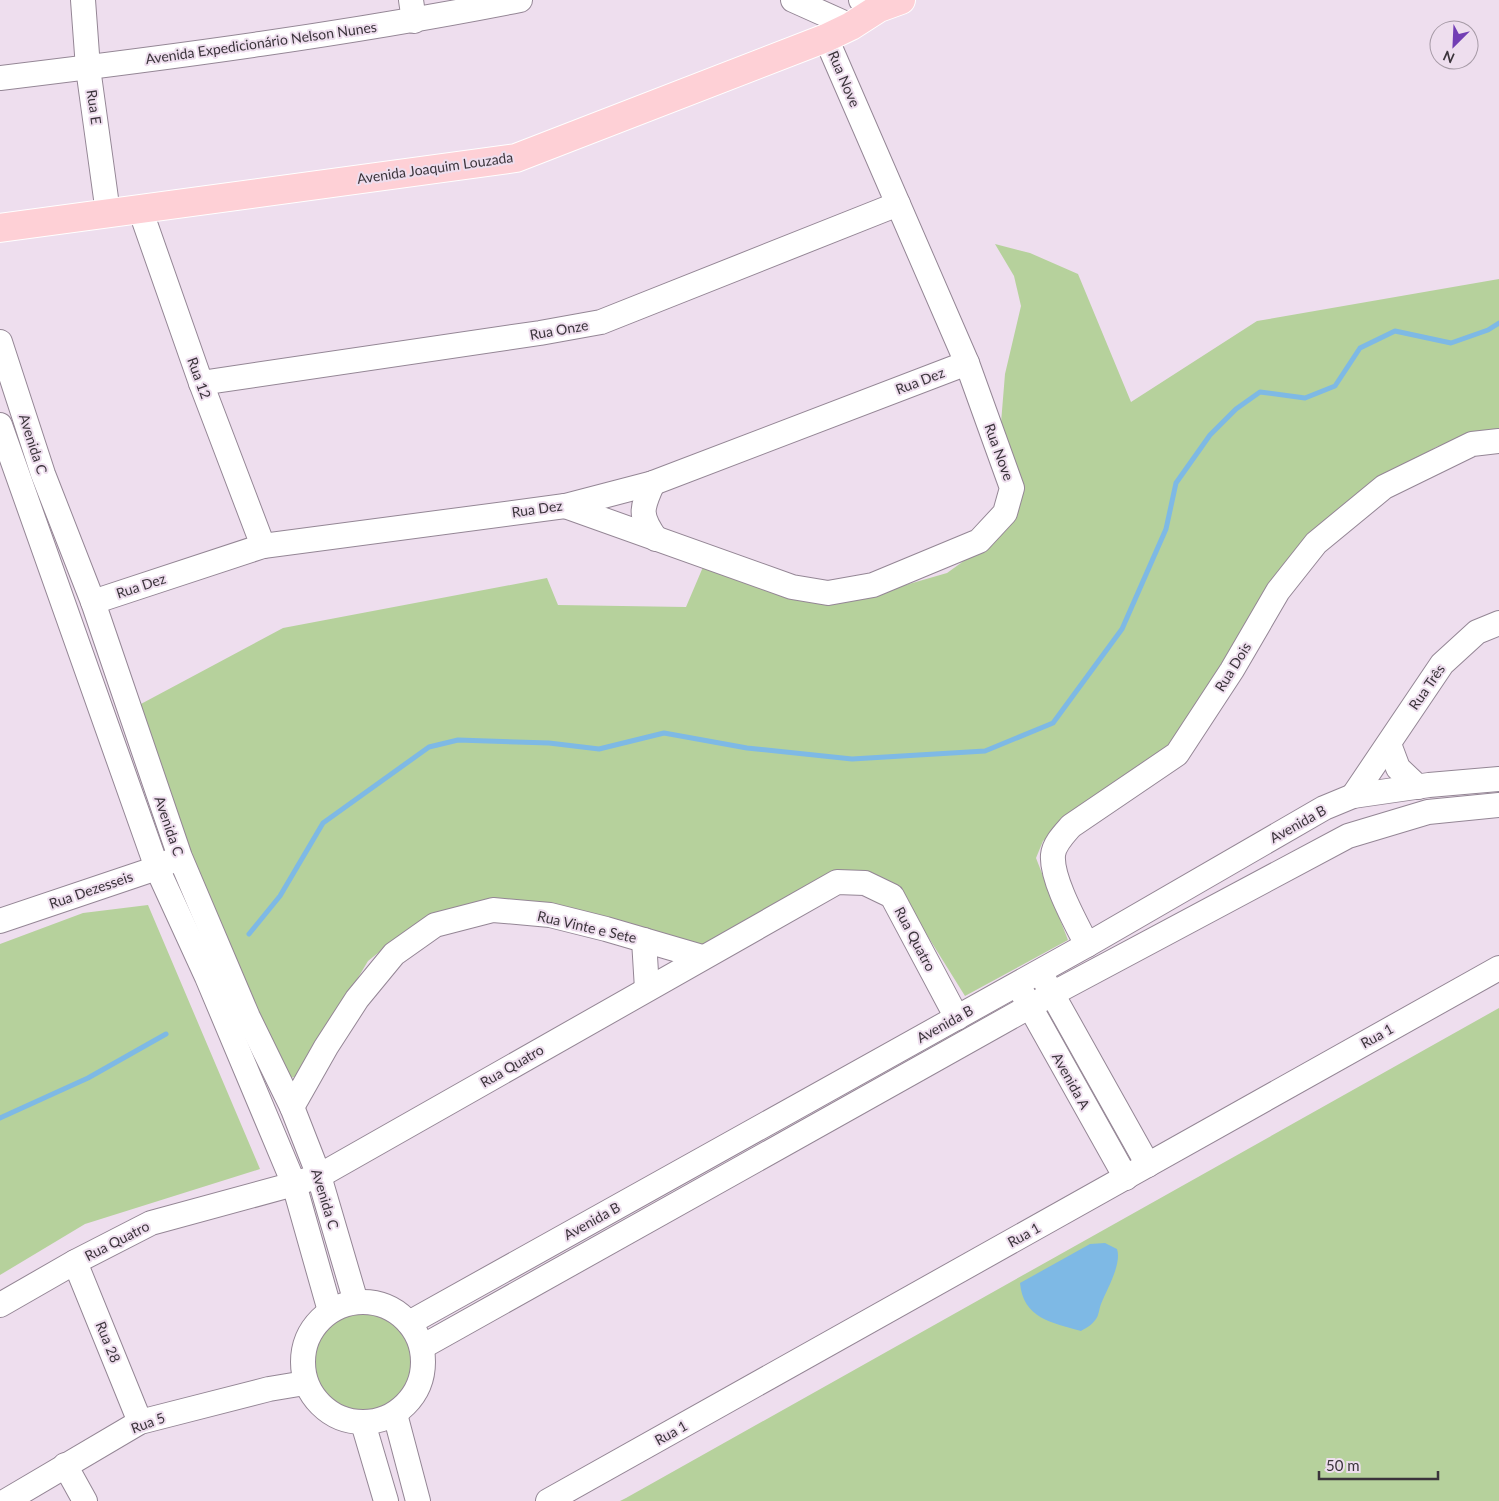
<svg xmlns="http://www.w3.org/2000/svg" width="1499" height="1501" font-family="Lato,sans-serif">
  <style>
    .green { fill: #b6d19c }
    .water { fill: #7eb9e5 }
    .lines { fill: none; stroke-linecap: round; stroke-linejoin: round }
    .stream { stroke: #7eb9e5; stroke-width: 5 }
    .minor-casing { stroke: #948695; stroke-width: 26 }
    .major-casing { stroke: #fff; stroke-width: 30 }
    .minor { stroke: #fff; stroke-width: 24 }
    .major { stroke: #fed0d6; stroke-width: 28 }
    .labels { text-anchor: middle; stroke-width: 4; stroke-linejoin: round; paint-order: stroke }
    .street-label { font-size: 14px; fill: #3b343b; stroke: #eedeee }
  </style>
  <rect width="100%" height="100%" fill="#eedeee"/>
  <g class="green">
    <polygon points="995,244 1030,253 1078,274 1131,402 1257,321 1499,279 1499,428 1436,447 1363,492 1172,745 1080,810 1043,841 1036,858 1068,940 965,996 899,890 869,873 704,948 529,904 404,932 368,961 300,1075 288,1079 189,854 139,705 283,628 547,578 558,605 686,607 703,567 850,601 947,573 993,540 1018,471 1001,423 1005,374 1021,306 1014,276"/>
    <polygon points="148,905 260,1169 85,1224 0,1275 0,944 83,913"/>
    <polygon points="1499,1008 1499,1501 620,1501 626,1498"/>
    <circle cx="364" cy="1362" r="53"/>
  </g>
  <path class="water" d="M1105 1243 1117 1249C1122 1264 1107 1289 1101 1304 1099 1309 1099 1315 1096 1319 1092 1325 1086 1328 1081 1331 1052 1323 1023 1318 1020 1283L1090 1244Z"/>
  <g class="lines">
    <g class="stream">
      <polyline points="249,934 280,896 323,823 429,747 458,740 549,743 599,749 664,733 747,748 852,759 985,751 1053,723 1122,629 1166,529 1176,483 1210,435 1236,409 1260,392 1305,398 1335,386 1360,348 1395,331 1451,343 1488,330 1499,323"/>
      <polyline points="0,1118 88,1078 166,1034"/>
    </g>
    <defs>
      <g id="minor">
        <polyline points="83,0 88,68 108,213"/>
        <polyline points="411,0 414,21"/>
        <polyline points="793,0 851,26"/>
        <polyline points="861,0 879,8"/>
        <path d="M0 78C174 57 348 34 520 0"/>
        <polyline points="140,209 201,383 263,546"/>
        <polyline points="0,342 43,474 93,602 180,857 248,1017 292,1107 319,1176 356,1302"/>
        <polyline points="201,383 540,333 601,322 898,204"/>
        <polyline points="0,425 157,868 207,977 294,1184 330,1311"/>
        <path d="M653 483C641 509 639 515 656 539"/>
        <polyline points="565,506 792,587 828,593 873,585 979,541 1005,513 1012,488 967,363 826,38"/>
        <polyline points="93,602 263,546 565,506 653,483 967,363"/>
        <polyline points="1389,744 1398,768 1418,787"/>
        <polyline points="1353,796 1442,664 1477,632 1499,623"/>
        <polyline points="0,921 157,868 171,861"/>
        <polyline points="644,940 647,989"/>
        <path d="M1087 945C1076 923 1051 879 1053 855 1054 844 1064 834 1071 826L1177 754 1232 670 1278 591 1316 543 1384 487 1472 444 1499 441"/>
        <polyline points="1045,981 1148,1165"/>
        <polyline points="1023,994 1126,1178"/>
        <polyline points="292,1107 326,1047 357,999 394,954 435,925 493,910 550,915 606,929 702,957"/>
        <polyline points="75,1262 140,1422"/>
        <circle cx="363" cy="1362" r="60"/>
        <polyline points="0,1305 75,1262 151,1223 294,1184 319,1176 837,882 865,883 892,896 957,1018"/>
        <polyline points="409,1323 1087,945 1324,808 1353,796 1429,785 1499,779"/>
        <polyline points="422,1347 1052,994 1348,836 1428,812 1499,805"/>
        <polyline points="395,1414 418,1501"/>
        <polyline points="363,1423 386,1501"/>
        <polyline points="65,1465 85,1501"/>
        <polyline points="6,1501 140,1422 269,1389 305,1383"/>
        <polyline points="548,1501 1499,968"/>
      </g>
      <polyline id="major" points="0,228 516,158 826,38 851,26 879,8 901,0"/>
    </defs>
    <use href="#minor" class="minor-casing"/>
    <use href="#major" class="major-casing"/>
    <use href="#minor" class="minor"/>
    <use href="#major" class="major"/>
  </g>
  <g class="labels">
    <g class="street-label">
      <text transform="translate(261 43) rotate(-8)" y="5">Avenida Expedicionário Nelson Nunes</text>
      <text transform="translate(844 79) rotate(67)" y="5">Rua Nove</text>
      <text transform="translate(94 107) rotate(82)" y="5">Rua E</text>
      <text transform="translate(435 168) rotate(-8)" y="5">Avenida Joaquim Louzada</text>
      <text transform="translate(559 330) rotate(-10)" y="5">Rua Onze</text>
      <text transform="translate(199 378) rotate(70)" y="5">Rua 12</text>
      <text transform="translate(920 381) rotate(-21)" y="5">Rua Dez</text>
      <text transform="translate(33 444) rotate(72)" y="5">Avenida C</text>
      <text transform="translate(999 452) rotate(70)" y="5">Rua Nove</text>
      <text transform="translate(537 509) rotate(-8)" y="5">Rua Dez</text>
      <text transform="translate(141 586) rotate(-18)" y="5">Rua Dez</text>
      <text transform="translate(1233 667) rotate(-58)" y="5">Rua Dois</text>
      <text transform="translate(1427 687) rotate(-55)" y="5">Rua Três</text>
      <text transform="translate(1298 824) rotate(-29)" y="5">Avenida B</text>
      <text transform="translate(169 826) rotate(71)" y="5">Avenida C</text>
      <text transform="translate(91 890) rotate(-19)" y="5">Rua Dezesseis</text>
      <text transform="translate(587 927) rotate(13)" y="5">Rua Vinte e Sete</text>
      <text transform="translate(915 939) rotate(62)" y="5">Rua Quatro</text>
      <text transform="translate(945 1024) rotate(-29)" y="5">Avenida B</text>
      <text transform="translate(1377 1036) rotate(-29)" y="5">Rua 1</text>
      <text transform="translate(512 1066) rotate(-30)" y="5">Rua Quatro</text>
      <text transform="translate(1071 1081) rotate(61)" y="5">Avenida A</text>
      <text transform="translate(325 1199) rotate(73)" y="5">Avenida C</text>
      <text transform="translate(592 1221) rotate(-29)" y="5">Avenida B</text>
      <text transform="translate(1024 1235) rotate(-29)" y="5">Rua 1</text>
      <text transform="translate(117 1241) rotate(-27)" y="5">Rua Quatro</text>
      <text transform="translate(108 1342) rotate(68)" y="5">Rua 28</text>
      <text transform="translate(148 1423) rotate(-20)" y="5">Rua 5</text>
      <text transform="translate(671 1433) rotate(-29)" y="5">Rua 1</text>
    </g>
  </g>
  <g transform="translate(1454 45) rotate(204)"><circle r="24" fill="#eedeee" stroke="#a69aa6"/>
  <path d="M0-4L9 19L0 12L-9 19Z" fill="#723eb4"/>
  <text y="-8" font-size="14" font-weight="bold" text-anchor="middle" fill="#3b343b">N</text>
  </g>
  <path d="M1319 1471v8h119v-8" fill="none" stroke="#3b343b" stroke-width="2.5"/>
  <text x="1326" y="1471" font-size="15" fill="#3b343b" stroke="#eedeee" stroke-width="4" paint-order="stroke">50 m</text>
</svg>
